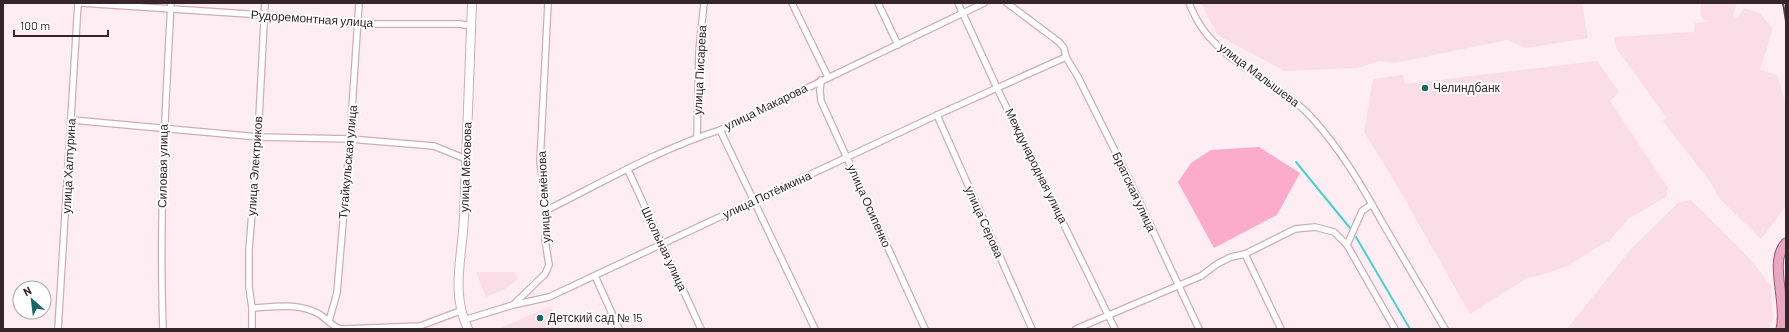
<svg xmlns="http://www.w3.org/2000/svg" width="1789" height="332" font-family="Barlow,sans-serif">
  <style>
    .built { fill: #fbdde7 }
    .green { fill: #fcabca }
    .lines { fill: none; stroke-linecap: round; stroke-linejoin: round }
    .stream { stroke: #4fcfcb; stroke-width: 2 }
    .street-casing { stroke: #d2abb9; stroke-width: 8 }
    .secondary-casing { stroke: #d2abb9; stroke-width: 10 }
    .primary-casing { stroke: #9f5574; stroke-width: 11 }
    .street { stroke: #fff; stroke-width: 5.5 }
    .secondary { stroke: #fff; stroke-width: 8 }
    .primary { stroke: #e7a8c2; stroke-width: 9 }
    .rail { stroke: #514146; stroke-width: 2 }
    .poi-dot { fill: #1a6765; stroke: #fff; stroke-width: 1.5 }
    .labels { text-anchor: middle; stroke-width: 4; stroke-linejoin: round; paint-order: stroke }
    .street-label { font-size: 12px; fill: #36262c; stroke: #fff }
    .poi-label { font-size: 12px; fill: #36262c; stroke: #fff; text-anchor: start }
  </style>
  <rect width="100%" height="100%" fill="#feedf2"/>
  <g class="built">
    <polygon points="1201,3 1582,3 1588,38 1526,48 1507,40 1395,63 1379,61 1357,68 1285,71 1217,35"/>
    <polygon points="1701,3 1737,3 1733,16 1734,19 1738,18 1744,8 1759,13 1773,28 1760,70 1777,75 1786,103 1786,206 1761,239 1719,198 1711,183 1663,121 1667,118 1616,48 1614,37 1694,32 1695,23 1710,21 1704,20 1700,15"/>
    <polygon points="1597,61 1619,92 1610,101 1668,188 1666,197 1628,219 1610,240 1567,266 1545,274 1527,278 1470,314 1399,189 1364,132 1373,79 1403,75 1405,84"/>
    <polygon points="1691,200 1751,260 1771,286 1773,318 1769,329 1567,329 1631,249 1678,203"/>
    <polygon points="476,272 516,272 517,280 503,290 486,297"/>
    <polygon points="551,306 560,329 498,329"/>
  </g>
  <polygon class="green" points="1259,147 1300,173 1277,215 1214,248 1178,182 1191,163 1211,150"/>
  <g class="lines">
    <g class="stream">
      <polyline points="1296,162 1350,228"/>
      <polyline points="1356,237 1410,329"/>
    </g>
    <defs>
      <g id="street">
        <polyline points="81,3 264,15 357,24 460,24 471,26"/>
        <polyline points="792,3 828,77"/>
        <polyline points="878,3 898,45"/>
        <polyline points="958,3 997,88 1115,329"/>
        <polyline points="1007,3 1059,42 1064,48 1066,57 1078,77 1125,171 1199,329"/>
        <path d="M1189 3C1193 13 1198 23 1205 32 1234 69 1282 84 1313 119 1341 150 1362 186 1382 222 1403 257 1424 293 1445 329"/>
        <polyline points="821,80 820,91 821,101 925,329"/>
        <polyline points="937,115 1032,329"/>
        <polyline points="72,120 258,137 350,139 434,146 466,159"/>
        <polyline points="720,130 815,329"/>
        <polyline points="697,137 699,51 704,3"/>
        <polyline points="628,170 701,329"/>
        <polyline points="1372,204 1362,211 1347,245 1395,329"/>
        <path d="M547 210C603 182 660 149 720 130L984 3"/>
        <polyline points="1245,254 1281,329"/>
        <polyline points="595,276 619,329"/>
        <polyline points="514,304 545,274 549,265 545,239 547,210 540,162 548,3"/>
        <path d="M252 308C275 307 298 302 319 314 327 319 333 328 342 329"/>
        <polyline points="464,320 513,305 549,297 937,115 1066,57"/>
        <polyline points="329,321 337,293 350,139 359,3"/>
        <polyline points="58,329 78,3"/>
        <path d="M163 329C159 220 165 112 171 3"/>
        <polyline points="252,329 252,308 249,287 249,250 258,137 265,3"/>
        <polyline points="344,329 420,326 460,311"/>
        <polyline points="1076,329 1201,276 1217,264 1231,257 1245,254 1295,229 1315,227 1334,232 1347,245"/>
      </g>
      <path id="secondary" d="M468 329C450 292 463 254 464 216 466 145 469 74 472 3"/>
      <path id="primary" d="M1781 329C1788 304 1768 261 1786 243"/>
    </defs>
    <use href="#street" class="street-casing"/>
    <use href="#secondary" class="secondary-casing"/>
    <use href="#primary" class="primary-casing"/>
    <use href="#street" class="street"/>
    <use href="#secondary" class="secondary"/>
    <use href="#primary" class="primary"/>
    <polyline class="rail" points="1783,3 1786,21"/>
  </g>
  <g class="poi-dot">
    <circle cx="1425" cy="88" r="4"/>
    <circle cx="540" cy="318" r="4"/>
  </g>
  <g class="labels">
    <g class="street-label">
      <text transform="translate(312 19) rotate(4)" y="4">Рудоремонтная улица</text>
      <text transform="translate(700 70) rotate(-87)" y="4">улица Писарева</text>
      <text transform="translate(1259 75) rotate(37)" y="4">улица Малышева</text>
      <text transform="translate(766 107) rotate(-26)" y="4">улица Макарова</text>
      <text transform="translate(348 162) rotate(-85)" y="4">Тугайкульская улица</text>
      <text transform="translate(69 166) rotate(-87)" y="4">улица Халтурина</text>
      <text transform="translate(163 166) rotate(-89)" y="4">Силовая улица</text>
      <text transform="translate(255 166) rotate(-86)" y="4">улица Электриков</text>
      <text transform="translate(1036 166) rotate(64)" y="4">Международная улица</text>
      <text transform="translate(466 167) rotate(-88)" y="4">улица Меховова</text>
      <text transform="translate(1134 192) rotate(65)" y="4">Братская улица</text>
      <text transform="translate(767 195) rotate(-25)" y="4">улица Потёмкина</text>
      <text transform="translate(544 197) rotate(-93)" y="4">улица Семёнова</text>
      <text transform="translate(869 206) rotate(66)" y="4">улица Осипенко</text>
      <text transform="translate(984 222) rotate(66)" y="4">улица Серова</text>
      <text transform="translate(664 249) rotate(65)" y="4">Школьная улица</text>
    </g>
    <g class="poi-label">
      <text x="1433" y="92">Челиндбанк</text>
      <text x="548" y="322">Детский сад № 15</text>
    </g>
  </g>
  <rect width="1789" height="332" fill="none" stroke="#36262c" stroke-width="8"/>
  <g transform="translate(32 300) rotate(332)"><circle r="19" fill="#ffffff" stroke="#afa8ab"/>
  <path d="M0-3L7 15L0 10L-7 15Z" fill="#1a6765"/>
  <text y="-6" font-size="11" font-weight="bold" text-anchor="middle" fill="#36262c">N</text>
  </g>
  <path d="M14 30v6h94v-6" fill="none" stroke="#36262c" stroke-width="2"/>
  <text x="20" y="30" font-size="12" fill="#36262c" stroke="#ffffff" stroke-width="3" paint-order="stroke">100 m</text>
</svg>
